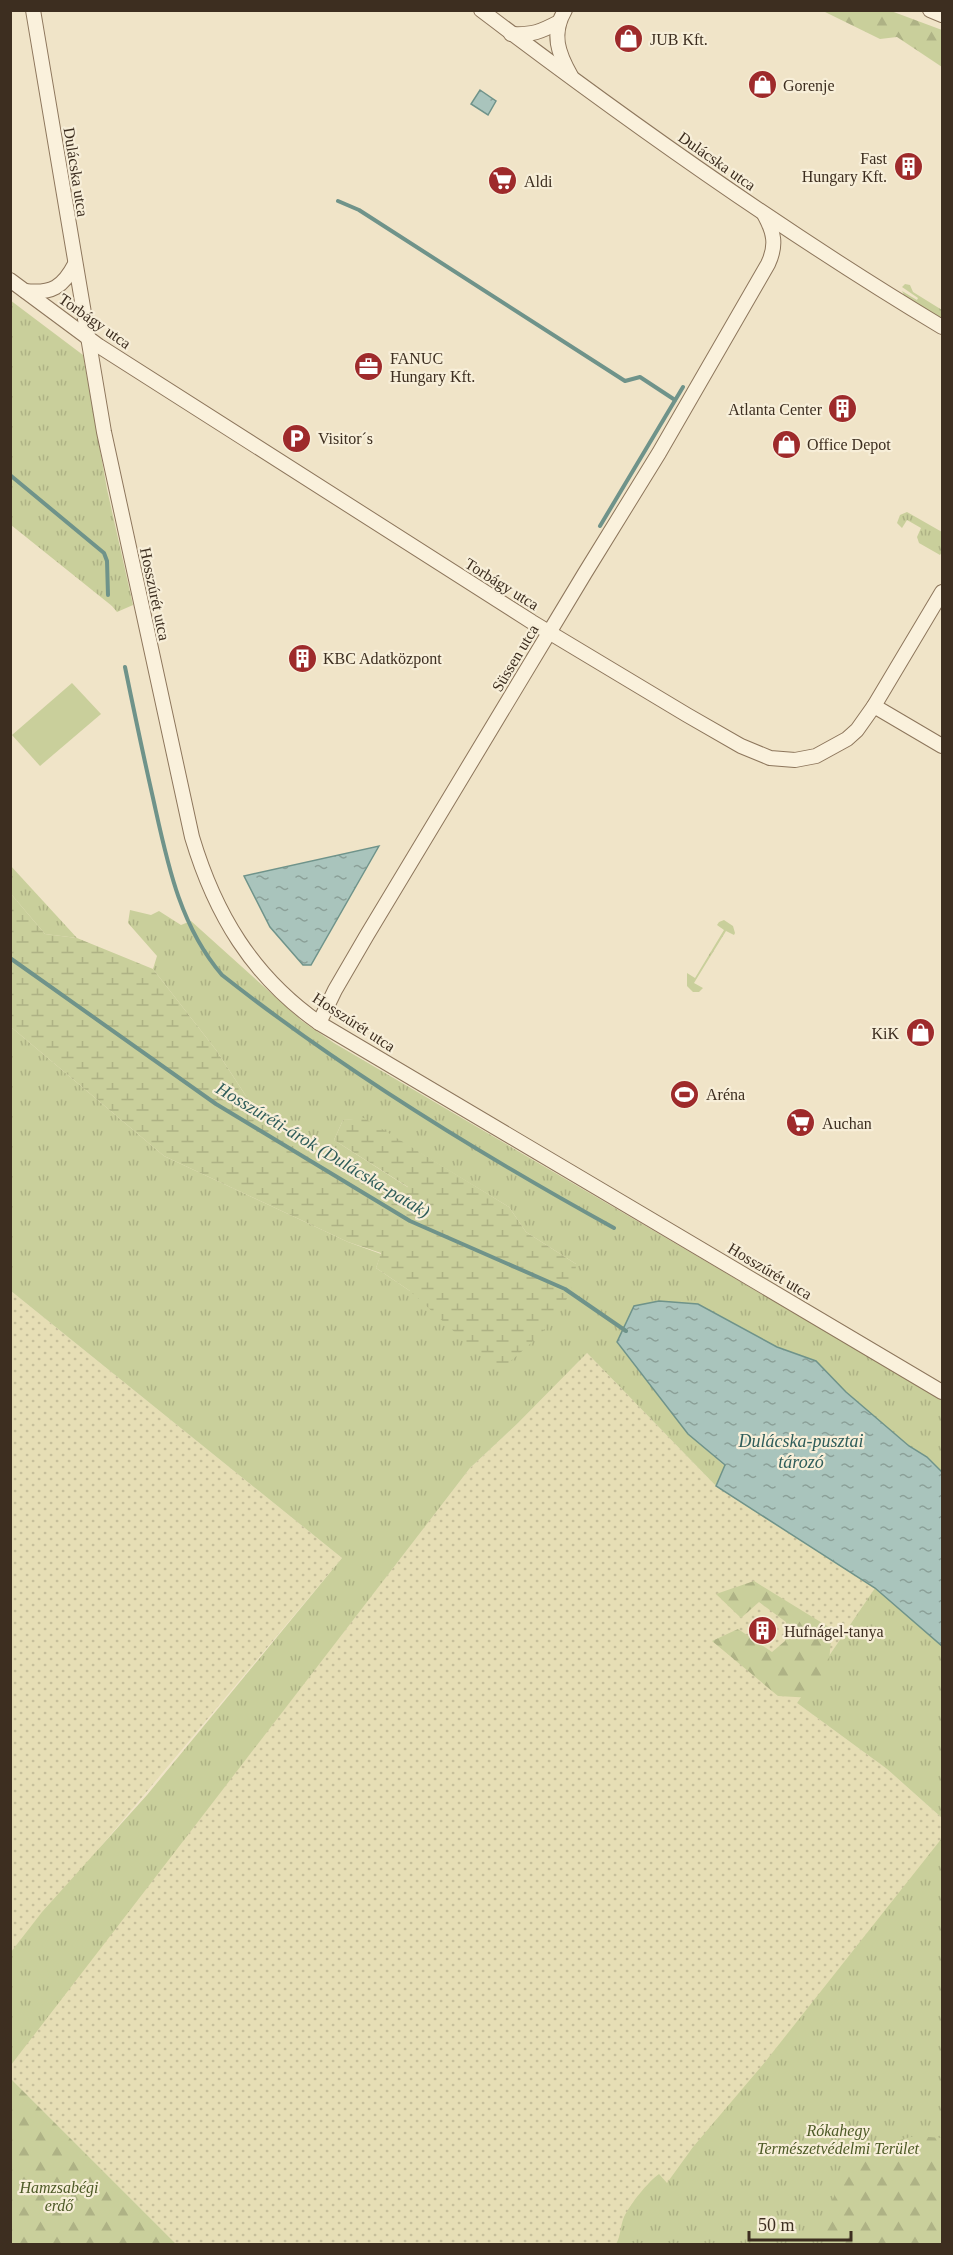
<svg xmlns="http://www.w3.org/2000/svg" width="953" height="2255" font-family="'Times New Roman',serif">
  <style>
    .farmland { fill: url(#farmland-dots) }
    .grass { fill: url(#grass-tufts) }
    .forest { fill: url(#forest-firs) }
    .wetland { fill: url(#wetland-marsh) }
    .pitch { fill: #c9cf9b }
    .water { fill: url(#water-ripples); stroke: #6f938a; stroke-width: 1.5 }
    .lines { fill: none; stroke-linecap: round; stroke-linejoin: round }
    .stream { stroke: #6f938a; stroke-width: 4 }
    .minor-casing { stroke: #8d765c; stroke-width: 16 }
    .minor { stroke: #faf1dc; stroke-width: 14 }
    .labels { text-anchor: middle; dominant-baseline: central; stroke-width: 4.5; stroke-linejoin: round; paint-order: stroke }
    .poi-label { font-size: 16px; fill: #3d2e20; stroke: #f7eed8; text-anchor: start }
    .street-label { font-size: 16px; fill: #3d2e20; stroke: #f7eed8 }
    .park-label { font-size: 16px; font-style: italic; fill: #4d5a26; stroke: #f7eed8 }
    .water-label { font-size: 18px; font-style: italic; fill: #2f5d5a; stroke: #f7eed8 }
  </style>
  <defs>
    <pattern id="farmland-dots" width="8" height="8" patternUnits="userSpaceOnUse" patternTransform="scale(1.5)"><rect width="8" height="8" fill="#e6deb5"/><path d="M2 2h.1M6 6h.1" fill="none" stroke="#c6bf9b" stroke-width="1.8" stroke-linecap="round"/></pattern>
    <pattern id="grass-tufts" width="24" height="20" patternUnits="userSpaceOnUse" patternTransform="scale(1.5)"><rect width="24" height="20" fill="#c9cf9b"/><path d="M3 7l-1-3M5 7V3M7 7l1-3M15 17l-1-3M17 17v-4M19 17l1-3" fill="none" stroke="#aeb285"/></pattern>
    <pattern id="forest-firs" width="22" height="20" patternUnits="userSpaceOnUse" patternTransform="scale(1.5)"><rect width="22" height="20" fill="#c9cf9b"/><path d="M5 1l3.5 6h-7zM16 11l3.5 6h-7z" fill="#aeb285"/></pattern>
    <pattern id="wetland-marsh" width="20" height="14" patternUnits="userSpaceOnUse" patternTransform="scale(1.5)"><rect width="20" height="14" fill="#c9cf9b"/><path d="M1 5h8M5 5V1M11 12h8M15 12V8" fill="none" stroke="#aeb285"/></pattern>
    <pattern id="water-ripples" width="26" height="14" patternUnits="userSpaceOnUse" patternTransform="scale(1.5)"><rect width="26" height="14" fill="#a9c4bc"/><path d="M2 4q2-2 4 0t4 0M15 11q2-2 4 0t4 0" fill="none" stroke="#8ba098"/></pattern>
  </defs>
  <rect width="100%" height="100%" fill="#f0e4c8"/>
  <g class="farmland">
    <path d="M11,1291L342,1558L11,1954Z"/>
    <path d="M587,1353L716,1486L875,1588L797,1703L887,1769L942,1818V2138L825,2244H176L11,2079L10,2065L470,1468L518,1423Z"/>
  </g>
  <g class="grass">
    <path d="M905,284L910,285L913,292L942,310V319L904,295L902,291L917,300L918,298L902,287Z"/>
    <path d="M10,300L83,355L107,489L133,605L117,612L112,606L11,525Z"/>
    <path d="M907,512L942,532V552L940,555L919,543L917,537L921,528L907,520L902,528L897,523L900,515Z"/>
    <path d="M10,865L77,938L45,934L11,894Z"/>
    <path d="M130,910L151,915L159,911L181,925L191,921L302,1021L334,1043L942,1400V1472L927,1457L909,1446L846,1392L816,1361L777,1347L698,1304L617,1342L688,1434L725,1466L716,1486L587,1353L518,1423L470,1468L11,2065V1952L42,1912L147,1795L342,1558L11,1291V1027L164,1156L348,1242L381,1254L376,1268L410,1291L576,1264L526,1232L509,1207L364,1119L343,1120L334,1140L409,1188L402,1205L257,1113L216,1050L153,969L157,956L128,923Z"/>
    <path d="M724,920L733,926L735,933L734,935L726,931L694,983L703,988L699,992H693L687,986V973L695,978L724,930L717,925L719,922Z"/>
    <path d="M875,1588L942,1646V1818L887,1769L797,1703Z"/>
    <path d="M942,1838V2244H616C621,2236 620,2226 624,2217C631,2203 647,2183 659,2174L667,2183L693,2147L765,2062Z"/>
  </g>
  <g class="forest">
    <path d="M823,11H891L942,30V67L897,37L880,39Z"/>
    <path d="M754,1581L832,1629L827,1684L813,1698L778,1696L712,1641L738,1629L772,1652L785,1641L786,1622L759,1602L741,1618L716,1594Z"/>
    <path d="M10,2079H11L176,2244H11Z"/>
    <path d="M915,2136L942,2138V2244H825C824,2187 859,2148 915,2136Z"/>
  </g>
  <path class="wetland" d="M11,894L45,934L77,938L153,969L216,1050L257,1113L401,1205L408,1187L334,1140L343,1120L364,1118L509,1207L526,1232L576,1264C574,1312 531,1343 498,1372L410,1291L376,1268L381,1253L348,1242L164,1156L11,1027Z"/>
  <path class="pitch" d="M72,683L101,714L40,766L12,735Z"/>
  <g class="water">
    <path d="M480,90L496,101L488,115L471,104Z"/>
    <path d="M379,846L311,965H303L270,927L244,876Z"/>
    <path d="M659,1301L698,1304L777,1347L816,1361L846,1392L909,1446L927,1457L942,1472V1646L875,1588L716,1486L725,1465L688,1434L617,1342L634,1306Z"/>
  </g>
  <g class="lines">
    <g class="stream">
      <path d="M338,201L359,210L625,381L640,377L675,400"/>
      <path d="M10,475L104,553L107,561L108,595"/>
      <path d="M600,526L683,387"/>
      <path d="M125,667C134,711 143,754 153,798C167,861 179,925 222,975C344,1071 478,1153 614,1228"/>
      <path d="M10,958L216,1104L410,1221L565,1289L626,1331"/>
    </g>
    <defs>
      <g id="minor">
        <path d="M33,10L104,432L192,837C215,914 252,976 319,1023L942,1392"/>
        <path d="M481,10C630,123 782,231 942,327"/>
        <path d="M565,10C551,34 558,53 571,76"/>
        <path d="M930,10L942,15"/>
        <path d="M511,34C533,35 540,32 559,22"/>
        <path d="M10,280L99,346L532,622L687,715L741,746L770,758L795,760L816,756L847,739L857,730L874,706L942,592"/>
        <path d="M25,291C52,294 63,287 75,264"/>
        <path d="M874,706L942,746"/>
        <path d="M319,1023L335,990L367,935L585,573L659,453L768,264C777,245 774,232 764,214"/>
      </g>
    </defs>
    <use href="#minor" class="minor-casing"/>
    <use href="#minor" class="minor"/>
  </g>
  <defs>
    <symbol id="shop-disc" viewBox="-11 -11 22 22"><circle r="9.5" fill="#9e2a2b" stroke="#f7eed8"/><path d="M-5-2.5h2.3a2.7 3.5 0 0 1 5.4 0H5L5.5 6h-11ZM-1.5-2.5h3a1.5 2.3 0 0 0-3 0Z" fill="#fff"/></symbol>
    <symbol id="building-disc" viewBox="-11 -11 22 22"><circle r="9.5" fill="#9e2a2b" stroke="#f7eed8"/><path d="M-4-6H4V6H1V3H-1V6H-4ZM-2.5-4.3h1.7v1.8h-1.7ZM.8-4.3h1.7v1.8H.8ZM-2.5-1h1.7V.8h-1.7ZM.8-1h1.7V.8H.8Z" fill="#fff"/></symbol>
    <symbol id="supermarket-disc" viewBox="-11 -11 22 22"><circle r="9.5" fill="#9e2a2b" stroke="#f7eed8"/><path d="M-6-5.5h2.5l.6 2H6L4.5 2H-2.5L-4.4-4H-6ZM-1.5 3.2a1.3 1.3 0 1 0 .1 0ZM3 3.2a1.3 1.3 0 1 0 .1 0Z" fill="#fff"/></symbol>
    <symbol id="office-disc" viewBox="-11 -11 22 22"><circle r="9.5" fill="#9e2a2b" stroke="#f7eed8"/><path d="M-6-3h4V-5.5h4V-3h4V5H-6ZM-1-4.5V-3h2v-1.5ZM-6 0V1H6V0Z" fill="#fff"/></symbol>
    <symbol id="parking-disc" viewBox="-11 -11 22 22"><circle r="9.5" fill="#9e2a2b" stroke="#f7eed8"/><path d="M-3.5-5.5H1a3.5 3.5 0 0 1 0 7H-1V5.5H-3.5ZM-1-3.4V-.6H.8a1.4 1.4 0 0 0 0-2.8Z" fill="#fff"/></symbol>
    <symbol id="stadium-disc" viewBox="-11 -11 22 22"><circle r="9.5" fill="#9e2a2b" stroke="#f7eed8"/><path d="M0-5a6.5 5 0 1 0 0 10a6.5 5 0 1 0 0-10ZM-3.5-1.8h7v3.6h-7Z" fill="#fff"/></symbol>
  </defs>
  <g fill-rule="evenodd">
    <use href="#shop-disc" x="612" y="22" width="33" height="33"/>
    <use href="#shop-disc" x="746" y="68" width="33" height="33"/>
    <use href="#building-disc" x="892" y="150" width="33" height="33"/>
    <use href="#supermarket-disc" x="486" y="164" width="33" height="33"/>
    <use href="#office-disc" x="352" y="350" width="33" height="33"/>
    <use href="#building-disc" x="826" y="392" width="33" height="33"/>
    <use href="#parking-disc" x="280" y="422" width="33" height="33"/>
    <use href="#shop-disc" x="770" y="428" width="33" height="33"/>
    <use href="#building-disc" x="286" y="642" width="33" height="33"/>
    <use href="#shop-disc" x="904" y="1016" width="33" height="33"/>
    <use href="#stadium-disc" x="668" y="1078" width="33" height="33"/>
    <use href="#supermarket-disc" x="784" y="1106" width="33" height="33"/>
    <use href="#building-disc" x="746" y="1614" width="33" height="33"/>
  </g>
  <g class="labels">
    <g class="poi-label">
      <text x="650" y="39">JUB Kft.</text>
      <text x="783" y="85">Gorenje</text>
      <text x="887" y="158" text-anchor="end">Fast<tspan x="887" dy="18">Hungary Kft.</tspan></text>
      <text x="524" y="181">Aldi</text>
      <text x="390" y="358">FANUC<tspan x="390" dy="18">Hungary Kft.</tspan></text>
      <text x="822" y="409" text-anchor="end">Atlanta Center</text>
      <text x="318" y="438">Visitor´s</text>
      <text x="807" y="444">Office Depot</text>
      <text x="323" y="658">KBC Adatközpont</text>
      <text x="899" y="1033" text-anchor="end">KiK</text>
      <text x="706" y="1094">Aréna</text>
      <text x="822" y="1123">Auchan</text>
      <text x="784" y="1631">Hufnágel-tanya</text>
    </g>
    <g class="street-label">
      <text transform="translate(717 161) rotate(35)">Dulácska utca</text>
      <text transform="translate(76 172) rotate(81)">Dulácska utca</text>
      <text transform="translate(95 321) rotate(35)">Torbágy utca</text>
      <text transform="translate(502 584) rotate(32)">Torbágy utca</text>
      <text transform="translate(155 594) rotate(78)">Hosszúrét utca</text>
      <text transform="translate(515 658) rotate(-59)">Süssen utca</text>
      <text transform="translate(354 1022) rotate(33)">Hosszúrét utca</text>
      <text transform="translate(770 1271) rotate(31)">Hosszúrét utca</text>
    </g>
    <g class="park-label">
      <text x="838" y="2130">Rókahegy<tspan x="838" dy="18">Természetvédelmi Terület</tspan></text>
      <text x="59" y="2187">Hamzsabégi<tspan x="59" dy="18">erdő</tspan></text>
    </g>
    <g class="water-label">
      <text transform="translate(323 1150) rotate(31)">Hosszúréti-árok (Dulácska-patak)</text>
      <text x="801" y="1441">Dulácska-pusztai<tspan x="801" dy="21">tározó</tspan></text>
    </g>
  </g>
  <rect width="953" height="2255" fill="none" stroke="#3d2e20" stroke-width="24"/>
  <path d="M749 2231v9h102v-9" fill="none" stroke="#3d2e20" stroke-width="3"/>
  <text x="758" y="2231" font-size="18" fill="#3d2e20" stroke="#f7eed8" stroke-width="4.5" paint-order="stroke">50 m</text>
</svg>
